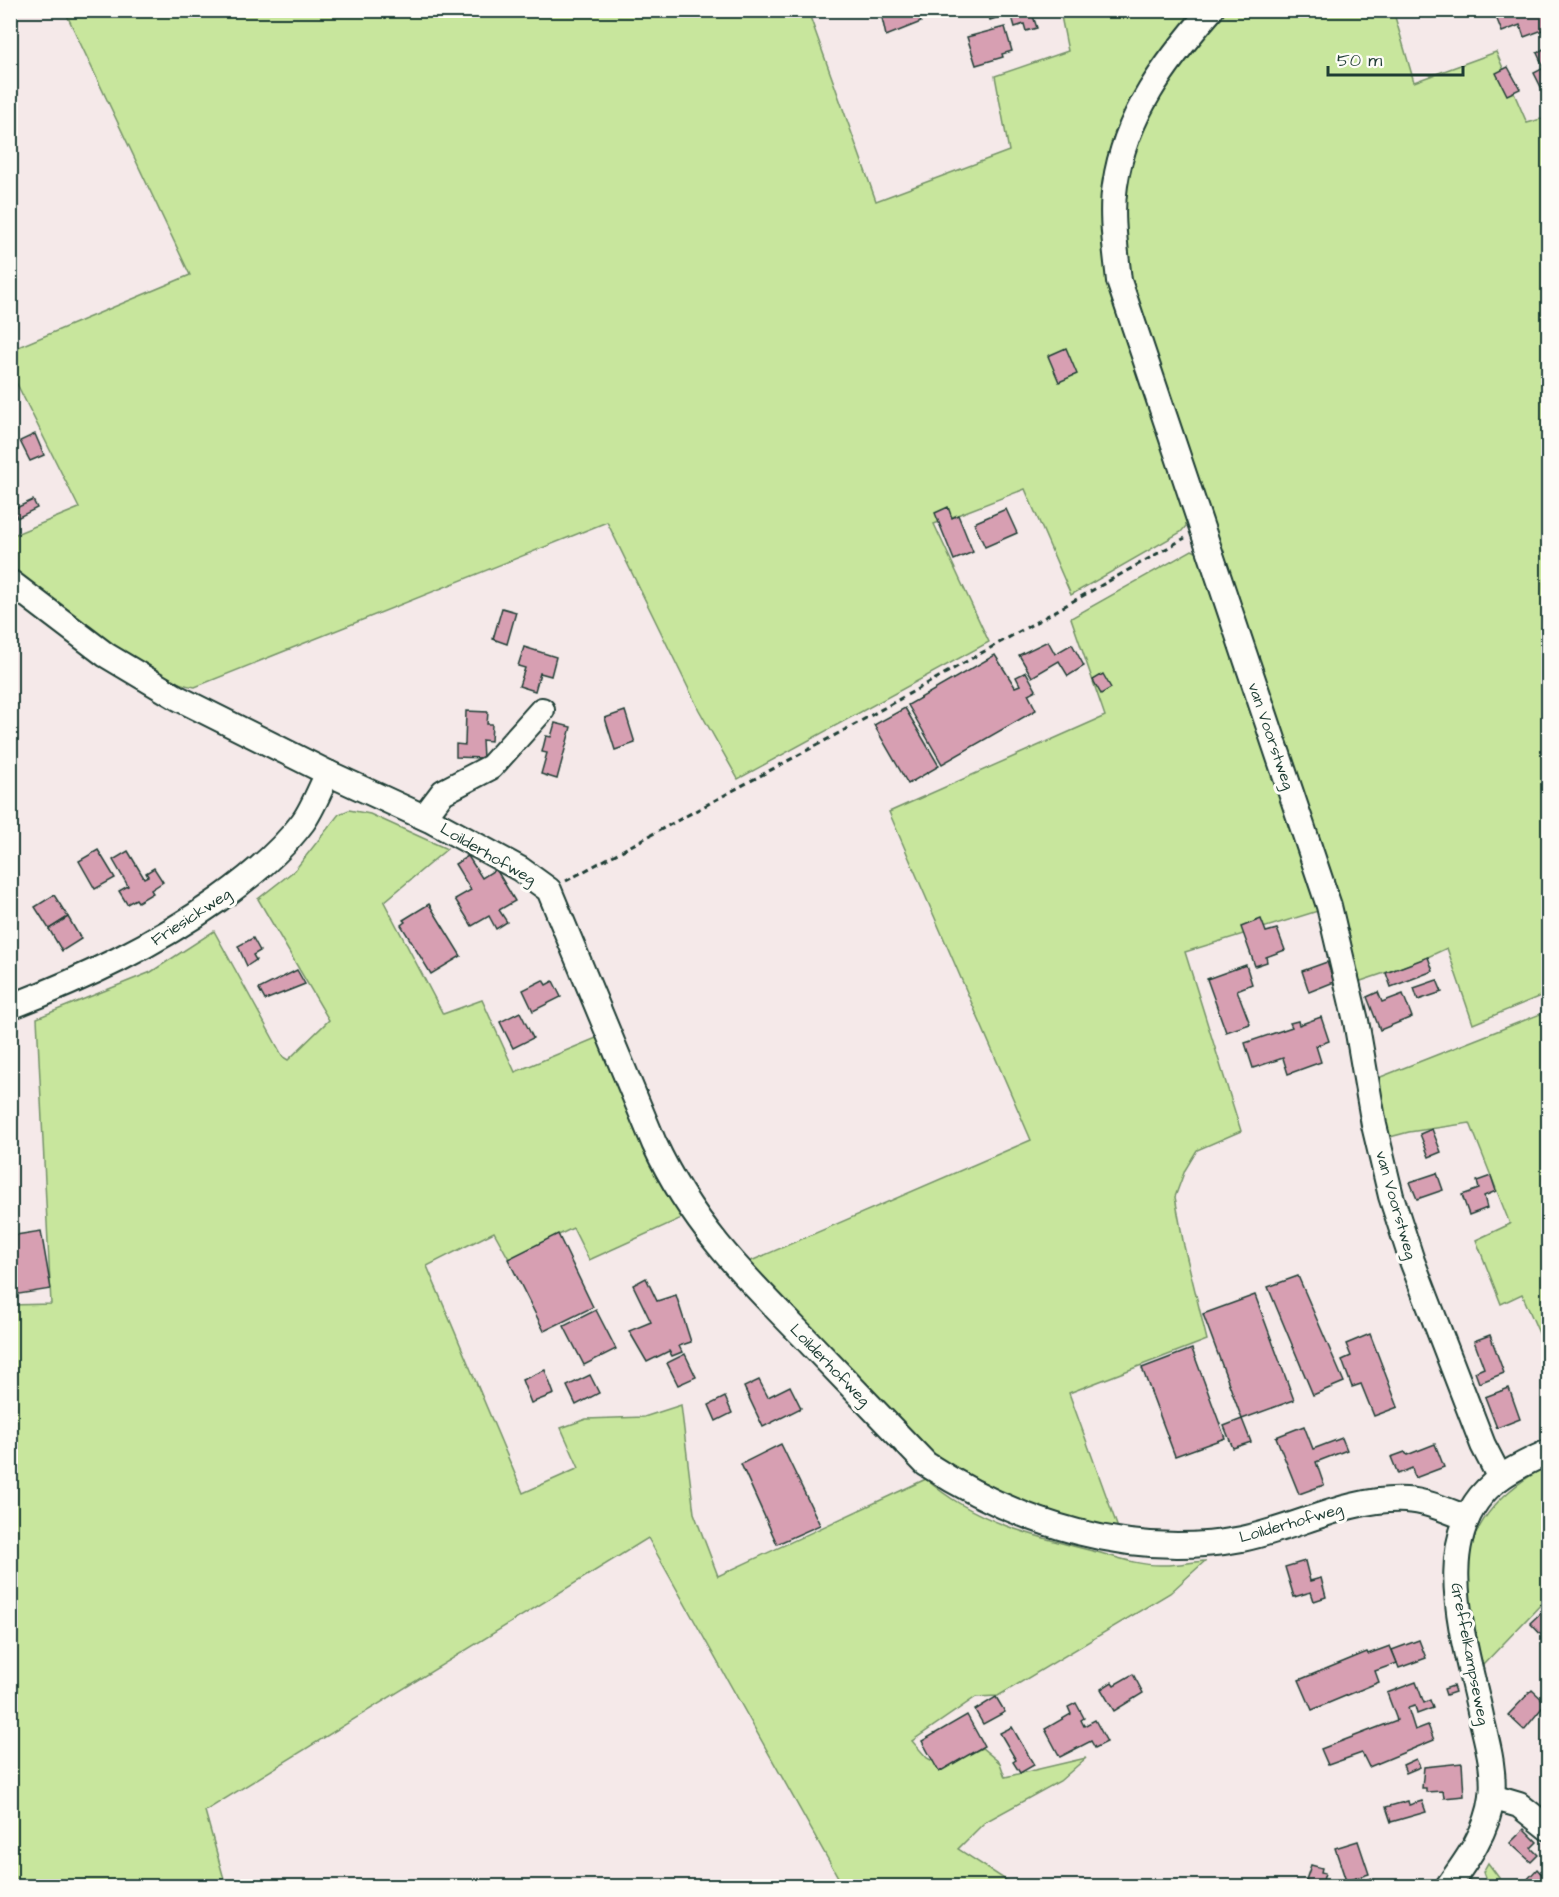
<svg xmlns="http://www.w3.org/2000/svg" width="1559" height="1897" font-family="'Architects Daughter',sans-serif">
  <style>
    .green { fill: #c8e69d; stroke: #749268; stroke-width: 1.5 }
    .building { fill: #d79fb2; stroke: #1f3d34; stroke-width: 1.5 }
    .lines { fill: none; stroke-linecap: round; stroke-linejoin: round }
    .minor-casing { stroke: #1f3d34; stroke-width: 28 }
    .path { stroke: #1f3d34; stroke-width: 3; stroke-dasharray: 6 4.5; stroke-linecap: butt }
    .minor { stroke: #fdfcf7; stroke-width: 24 }
    .labels { text-anchor: middle; dominant-baseline: central; stroke-width: 6; stroke-linejoin: round; paint-order: stroke }
    .street-label { font-size: 16px; fill: #1f3d34; stroke: #fdfcf7 }
  </style>
  <rect width="100%" height="100%" fill="#f5e9e9"/>
  <filter id="ink" filterUnits="userSpaceOnUse"><feTurbulence type="fractalNoise" baseFrequency=".0167" numOctaves="2"/><feDisplacementMap in="SourceGraphic" scale="12" xChannelSelector="R" yChannelSelector="G"/><feConvolveMatrix kernelMatrix="1 2 1 2 8 2 1 2 1" color-interpolation-filters="sRGB"/></filter>
  <g filter="url(#ink)">
    <g class="green">
      <path d="M1393,10L1414,82L1496,52L1527,123L1548,117V993L1473,1024L1447,948L1417,962L1355,983L1124,263C1124,239 1121,213 1125,189C1134,116 1180,65 1226,11Z"/>
      <path d="M65,11H808L876,201L1009,151L995,76L1068,51L1060,11H1200L1133,98L1110,274L1118,315L1137,375L1186,514V526L1181,532L1071,595L1025,489L934,524L989,642L738,779L699,710L607,522L195,687C147,681 50,600 11,567V536L79,508L11,372V350L190,275Z"/>
      <path d="M1192,550L1198,553L1321,910L1185,952L1241,1131L1197,1150L1185,1170L1175,1197L1184,1246L1207,1340L1069,1393L1119,1531L1096,1528L954,1477L744,1264L1031,1140L889,812L1105,716L1071,618Z"/>
      <path d="M349,810L370,814L447,849L384,902L443,1014L482,1000L515,1072L601,1036L684,1217L589,1260L573,1228L509,1259L494,1232L427,1266L523,1493L579,1468L561,1428L586,1419L644,1417L681,1405L694,1513L718,1576L926,1479C974,1522 1036,1537 1097,1552C1118,1558 1141,1566 1164,1565C1177,1565 1191,1562 1205,1561L1170,1593L998,1696L976,1697L912,1741L927,1758L938,1764L960,1759L982,1748L1000,1763L1005,1777L1086,1758L1060,1781L985,1822L958,1849L1015,1886H843L648,1538L205,1811L226,1886H11L10,1305L51,1304L37,1018L151,972L214,931L283,1057L288,1060L329,1020L258,899L295,870L339,814Z"/>
      <path d="M1548,1011V1354L1522,1294L1501,1304L1476,1240L1510,1224L1470,1123L1409,1132L1386,1138L1373,1080Z"/>
      <path d="M1541,1469L1548,1481V1597L1482,1666C1477,1642 1467,1616 1466,1593C1463,1533 1492,1498 1541,1469Z"/>
      <path d="M1488,1863L1505,1886H1488L1483,1872Z"/>
    </g>
    <g class="building">
      <path d="M886,10H917L921,22L886,36L881,13Z"/>
      <path d="M987,10H1031L1037,28L1026,31L1024,24L1015,27L1011,13L990,20Z"/>
      <path d="M1512,10L1517,15L1528,10H1548V28L1524,37L1520,25L1502,32L1496,17Z"/>
      <path d="M1005,27L1012,51L1002,54L1003,57L976,65L967,37Z"/>
      <path d="M1548,46V96L1546,97L1534,73L1544,68L1537,53Z"/>
      <path d="M1508,67L1520,89L1507,95L1496,73Z"/>
      <path d="M1066,348L1077,374L1059,382L1048,356Z"/>
      <path d="M35,434L44,455L30,461L20,441Z"/>
      <path d="M33,500L37,508L17,518L14,509Z"/>
      <path d="M948,507L952,518L958,515L973,552L954,560L935,513Z"/>
      <path d="M1006,509L1017,533L985,547L974,523Z"/>
      <path d="M502,608L516,612L507,644L493,639Z"/>
      <path d="M1048,641L1055,654L1072,644L1084,666L1068,676L1059,661L1032,677L1019,655Z"/>
      <path d="M524,647L556,657L551,676L540,673L535,691L519,686L525,668L518,666Z"/>
      <path d="M995,655L1015,687L1020,685L1016,677L1026,672L1036,690L1028,694L1036,710L942,764L908,705Z"/>
      <path d="M1103,674L1111,688L1101,694L1093,680Z"/>
      <path d="M905,708L939,766L908,784L874,725Z"/>
      <path d="M466,711L488,712L487,724H492L491,741L482,740L483,758L456,757V744L465,745Z"/>
      <path d="M625,711L635,743L615,750L605,718Z"/>
      <path d="M555,723L571,727L557,779L541,774L547,753L542,752L546,736L551,737Z"/>
      <path d="M98,850L115,878L95,889L79,861Z"/>
      <path d="M128,851L144,878L148,876L146,873L154,868L163,882L151,890L153,893L138,902L136,899L127,904L119,891L128,886L113,860Z"/>
      <path d="M468,856L482,878L496,869L515,901L499,910L507,922L496,929L489,916L472,926L455,899L471,890L455,864Z"/>
      <path d="M54,895L68,917L49,929L35,907Z"/>
      <path d="M429,904L461,956L431,974L401,925L405,922L403,920Z"/>
      <path d="M68,917L81,939L62,951L49,929Z"/>
      <path d="M1261,919L1266,932L1277,929L1285,950L1266,957L1267,962L1255,966L1241,927Z"/>
      <path d="M253,938L260,951L253,955L256,960L247,966L238,946Z"/>
      <path d="M1428,957L1433,971L1391,987L1386,973Z"/>
      <path d="M1327,962L1334,982L1309,992L1302,971Z"/>
      <path d="M1246,965L1252,984L1237,990L1250,1024L1226,1032L1207,979Z"/>
      <path d="M297,970L305,984L265,1000L259,989Z"/>
      <path d="M543,980L546,985L553,981L561,997L533,1011L523,990Z"/>
      <path d="M1437,980L1442,992L1418,1000L1414,988Z"/>
      <path d="M1378,992L1382,1002L1403,994L1412,1017L1380,1030L1367,997Z"/>
      <path d="M520,1012L533,1038L513,1048L500,1022Z"/>
      <path d="M1321,1017L1329,1041L1316,1046L1321,1062L1288,1074L1283,1058L1253,1068L1245,1043L1292,1027L1290,1023L1298,1021L1299,1025Z"/>
      <path d="M1432,1129L1441,1152L1429,1157L1420,1134Z"/>
      <path d="M1437,1173L1443,1190L1417,1199L1410,1182Z"/>
      <path d="M1491,1176L1496,1191L1484,1196L1487,1208L1469,1215L1462,1195L1479,1189L1477,1181Z"/>
      <path d="M41,1231L51,1289L13,1295L10,1236Z"/>
      <path d="M558,1234L593,1307L544,1331L508,1259Z"/>
      <path d="M1298,1276L1344,1382L1313,1395L1268,1287Z"/>
      <path d="M646,1278L657,1301L676,1295L691,1342L679,1346L682,1352L672,1356L669,1351L647,1362L629,1331L651,1322L633,1285Z"/>
      <path d="M1255,1295L1294,1400L1242,1419L1203,1314Z"/>
      <path d="M596,1310L616,1349L584,1365L564,1326Z"/>
      <path d="M1370,1334L1398,1407L1374,1416L1361,1384L1352,1387L1342,1360L1351,1356L1346,1344Z"/>
      <path d="M1490,1335L1504,1373L1479,1383L1475,1372L1484,1368L1474,1341Z"/>
      <path d="M1192,1349L1225,1438L1175,1456L1142,1368Z"/>
      <path d="M685,1354L696,1377L678,1385L667,1363Z"/>
      <path d="M545,1370L554,1394L531,1403L522,1380Z"/>
      <path d="M590,1375L599,1393L576,1405L567,1386Z"/>
      <path d="M759,1380L768,1397L790,1386L801,1408L763,1427L744,1387Z"/>
      <path d="M1509,1388L1520,1419L1497,1428L1485,1397Z"/>
      <path d="M725,1397L732,1413L716,1421L709,1405Z"/>
      <path d="M1242,1419L1251,1442L1233,1448L1224,1426Z"/>
      <path d="M1304,1426L1313,1449L1342,1438L1347,1450L1316,1462L1324,1485L1299,1494L1276,1437Z"/>
      <path d="M781,1444L820,1525L777,1544L741,1464Z"/>
      <path d="M1435,1444L1444,1467L1415,1478L1412,1468L1398,1474L1391,1457L1405,1452L1407,1455Z"/>
      <path d="M1305,1561L1310,1581L1321,1578L1326,1597L1314,1601L1311,1592L1294,1597L1285,1567Z"/>
      <path d="M1548,1606V1642L1530,1623Z"/>
      <path d="M1419,1640L1426,1658L1399,1668L1392,1650Z"/>
      <path d="M1390,1646L1397,1663L1375,1671L1379,1682L1312,1710L1299,1680L1367,1652L1368,1654Z"/>
      <path d="M1133,1674L1143,1693L1114,1711L1101,1689L1112,1682L1114,1685Z"/>
      <path d="M1416,1682L1424,1703L1430,1700L1433,1708L1417,1714L1415,1706L1408,1708L1415,1730L1428,1725L1434,1740L1369,1767L1362,1753L1328,1765L1321,1749L1397,1720L1387,1693Z"/>
      <path d="M1453,1686L1455,1692L1446,1695L1444,1689Z"/>
      <path d="M1532,1690L1546,1703L1524,1730L1508,1715Z"/>
      <path d="M996,1697L1005,1712L983,1724L975,1710Z"/>
      <path d="M1076,1703L1084,1718L1081,1720L1084,1726L1095,1720L1107,1742L1095,1748L1091,1741L1060,1757L1045,1729L1071,1714L1068,1707Z"/>
      <path d="M967,1715L984,1746L939,1772L922,1741Z"/>
      <path d="M1012,1727L1034,1765L1020,1773L1013,1762L1016,1760L1000,1733Z"/>
      <path d="M1416,1759L1420,1767L1406,1773L1403,1765Z"/>
      <path d="M1462,1763L1464,1796L1444,1798L1443,1791L1426,1792V1788H1422L1424,1767Z"/>
      <path d="M1408,1801L1409,1805L1422,1801L1426,1812L1391,1822L1386,1807Z"/>
      <path d="M1524,1829L1537,1842L1531,1848L1538,1855L1531,1862L1510,1843Z"/>
      <path d="M1358,1841L1369,1874L1346,1881L1335,1848Z"/>
      <path d="M1311,1865L1322,1868L1321,1872L1325,1873L1322,1884L1331,1886H1304Z"/>
      <path d="M1537,1869L1544,1877L1548,1875V1886H1526L1523,1884Z"/>
      <path d="M1371,1878L1374,1886H1362L1361,1882Z"/>
    </g>
    <g class="lines">
      <defs>
        <g id="minor">
          <path d="M1211,10C1166,62 1125,115 1115,185C1110,216 1116,250 1119,281L1329,906L1356,1021L1374,1125L1391,1196L1412,1261L1483,1445L1500,1478"/>
          <path d="M10,582L106,655L178,698L328,773L430,820L520,869L549,890L654,1143C691,1223 742,1274 803,1336C844,1379 885,1421 926,1464C1018,1524 1132,1560 1242,1539C1297,1528 1349,1497 1406,1500C1427,1501 1448,1511 1467,1518"/>
          <path d="M424,817L443,792L491,767L542,710"/>
          <path d="M10,1007C85,978 153,946 218,900C249,878 280,853 303,822C313,808 320,789 328,773"/>
          <path d="M1492,1797L1519,1805L1548,1828"/>
          <path d="M1448,1886C1467,1860 1488,1831 1492,1797C1495,1772 1488,1746 1482,1721C1467,1646 1424,1533 1500,1478C1515,1467 1532,1460 1548,1452"/>
        </g>
      </defs>
      <use href="#minor" class="minor-casing"/>
      <path class="path" d="M566,881L852,726L1185,538"/>
      <use href="#minor" class="minor"/>
    </g>
  </g>
  <g class="labels">
    <g class="street-label">
      <text transform="translate(1271 736) rotate(71)">van Voorstweg</text>
      <text transform="translate(488 854) rotate(30)">Loilderhofweg</text>
      <text transform="translate(191 917) rotate(-33)">Friesickweg</text>
      <text transform="translate(1396 1205) rotate(74)">van Voorstweg</text>
      <text transform="translate(830 1365) rotate(46)">Loilderhofweg</text>
      <text transform="translate(1291 1523) rotate(-16)">Loilderhofweg</text>
      <text transform="translate(1470 1654) rotate(79)">Greffelkampseweg</text>
    </g>
  </g>
  <rect width="1559" height="1897" fill="none" stroke="#fdfcf7" stroke-width="36"/>
  <rect x="18" y="18" width="1523" height="1861" fill="none" stroke="#1f3d34" stroke-width="2" filter="url(#ink)"/>
  <path d="M1328 66v9h135v-9" fill="none" stroke="#1f3d34" stroke-width="3"/>
  <text x="1337" y="66" font-size="18" fill="#1f3d34" stroke="#fdfcf7" stroke-width="4.5" paint-order="stroke">50 m</text>
</svg>
